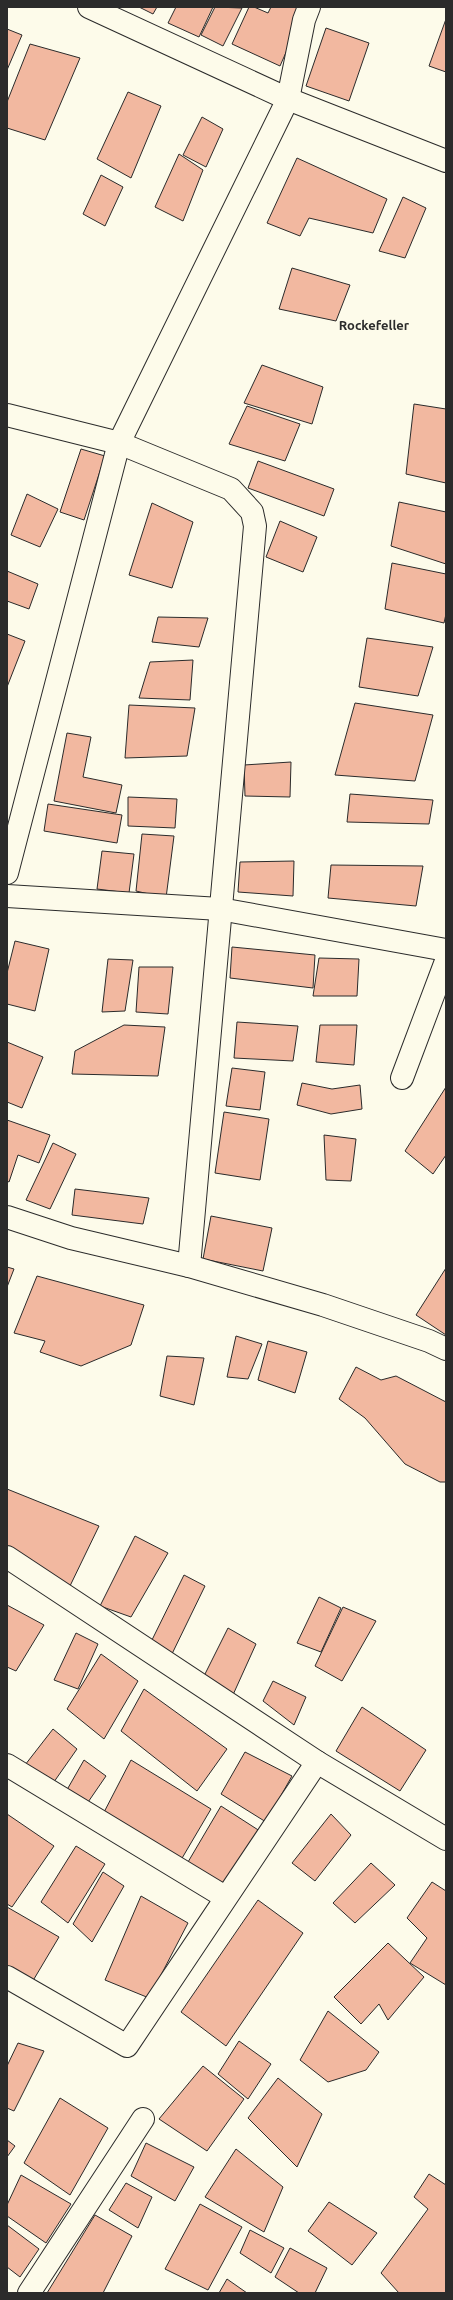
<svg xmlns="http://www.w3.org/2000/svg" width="453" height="2300" font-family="Ubuntu,sans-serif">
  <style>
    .building { fill: #f2b8a0; stroke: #2b2b2b }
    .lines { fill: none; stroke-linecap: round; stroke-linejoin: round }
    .minor-casing { stroke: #2b2b2b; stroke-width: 24 }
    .major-casing { stroke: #2b2b2b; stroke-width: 24 }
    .minor { stroke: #fdfbea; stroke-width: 22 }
    .major { stroke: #fdfbea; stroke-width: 22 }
    .labels { text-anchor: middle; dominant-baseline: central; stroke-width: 3; stroke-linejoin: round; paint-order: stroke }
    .neighbourhood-label { font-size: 13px; font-weight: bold; fill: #2b2b2b; stroke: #fdfbea }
  </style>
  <rect width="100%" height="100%" fill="#fdfbea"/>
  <g class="building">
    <path d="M139,7H157L153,14Z"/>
    <path d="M176,7H213L199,37L168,23Z"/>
    <path d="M215,7L242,8L223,46L201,35Z"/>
    <path d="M249,7H254L268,13L271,7H306L280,66L232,44Z"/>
    <path d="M446,19V72L429,66Z"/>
    <path d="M326,28L369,43L349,101L306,86Z"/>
    <path d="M7,29L22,35L7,70Z"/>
    <path d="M30,44L80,58L45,140L7,128V102Z"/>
    <path d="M128,92L161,106L131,178L97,159Z"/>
    <path d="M202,117L223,129L206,167L183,155Z"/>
    <path d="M179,154L203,170L183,221L155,207Z"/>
    <path d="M297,158L387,199L373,233L309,218L300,236L267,223Z"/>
    <path d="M101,175L123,187L105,226L83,214Z"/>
    <path d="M403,197L426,208L405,258L379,251Z"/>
    <path d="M292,268L350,285L336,321L279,309Z"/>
    <path d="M262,365L323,387L312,424L244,403Z"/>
    <path d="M414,404L446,409V483L406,474Z"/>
    <path d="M247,406L300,424L285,461L229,444Z"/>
    <path d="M81,449L105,456L84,520L60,512Z"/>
    <path d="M258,461L334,489L324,516L248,488Z"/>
    <path d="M27,494L58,509L40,547L11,535Z"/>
    <path d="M399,502L446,512V564L391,546Z"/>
    <path d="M152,503L193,522L172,588L129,575Z"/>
    <path d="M280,521L317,537L303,572L266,557Z"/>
    <path d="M392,563L446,574V614L444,623L385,609Z"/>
    <path d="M7,571L38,584L29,609L7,601Z"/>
    <path d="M158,617L208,618L199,647L152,642Z"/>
    <path d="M7,634L25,641L7,687Z"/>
    <path d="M367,638L433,647L418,696L359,687Z"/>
    <path d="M193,660L190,700L139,698L150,662Z"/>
    <path d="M355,703L433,715L415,781L335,775Z"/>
    <path d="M129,705L195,708L187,756L125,758Z"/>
    <path d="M67,733L91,737L83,777L122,785L116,813L54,801Z"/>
    <path d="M291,762L290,797L245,796L244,765Z"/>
    <path d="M350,794L433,800L429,824L347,822Z"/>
    <path d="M128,797L177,799L175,828L128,826Z"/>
    <path d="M48,804L122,815L117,843L44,831Z"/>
    <path d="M142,834L174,836L166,898L136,891Z"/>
    <path d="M102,851L134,854L129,893L97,889Z"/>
    <path d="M294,861L293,896L238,892L240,862Z"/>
    <path d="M331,865L423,866L416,906L328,898Z"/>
    <path d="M15,941L49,949L35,1011L7,1004V973Z"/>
    <path d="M232,947L315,955L313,988L230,978Z"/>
    <path d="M319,958L359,959L357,996H313Z"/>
    <path d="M108,959L133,960L125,1011L102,1012Z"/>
    <path d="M139,967H173L168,1014L136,1012Z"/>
    <path d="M237,1022L298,1026L293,1061L234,1058Z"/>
    <path d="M124,1025L165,1027L158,1076L72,1074L75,1051Z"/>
    <path d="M320,1025H357L354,1065L316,1062Z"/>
    <path d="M7,1042L43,1057L22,1108L7,1102Z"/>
    <path d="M232,1068L265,1072L260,1110L226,1106Z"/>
    <path d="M302,1083L332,1089L360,1085L362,1109L331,1114L297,1105Z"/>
    <path d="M446,1087V1155L433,1174L405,1151Z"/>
    <path d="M224,1112L269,1119L260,1180L215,1173Z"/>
    <path d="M7,1120L50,1135L39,1163L18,1155L9,1182L7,1181Z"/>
    <path d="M324,1135L356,1139L351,1181L326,1180Z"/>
    <path d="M53,1143L76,1154L50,1209L26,1200Z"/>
    <path d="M75,1189L149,1198L143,1224L72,1215Z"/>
    <path d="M211,1216L272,1228L263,1271L203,1259Z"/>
    <path d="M7,1267L14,1269L7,1287Z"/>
    <path d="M446,1268V1335L416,1315Z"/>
    <path d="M37,1276L144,1305L131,1345L81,1366L40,1352L45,1341L14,1333Z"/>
    <path d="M236,1336L262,1344L248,1379L227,1377Z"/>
    <path d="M268,1341L307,1352L295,1393L258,1380Z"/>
    <path d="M167,1356L204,1358L194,1405L160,1396Z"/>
    <path d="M356,1367L381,1380L396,1376L446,1402V1482H440L405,1464L365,1418L339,1399Z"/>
    <path d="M7,1489L99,1526L69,1588L7,1551Z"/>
    <path d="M135,1536L168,1553L131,1617L100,1606Z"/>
    <path d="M184,1575L205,1586L170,1658L149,1646Z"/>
    <path d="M319,1597L341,1608L321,1652L297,1643Z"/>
    <path d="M7,1605L44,1625L16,1671L7,1667Z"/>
    <path d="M343,1607L376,1621L342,1681L315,1666Z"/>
    <path d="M228,1628L256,1644L232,1697L201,1682Z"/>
    <path d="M76,1633L98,1644L78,1689L54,1680Z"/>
    <path d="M101,1654L138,1681L104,1739L67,1709Z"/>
    <path d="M273,1681L306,1697L294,1725L263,1701Z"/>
    <path d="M144,1689L227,1749L197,1791L121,1731Z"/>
    <path d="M362,1707L426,1750L400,1791L336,1751Z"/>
    <path d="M53,1729L77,1749L49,1789L25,1765Z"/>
    <path d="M245,1752L292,1776L266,1822L221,1794Z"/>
    <path d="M84,1760L106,1776L84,1808L64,1795Z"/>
    <path d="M131,1760L211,1809L178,1865L101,1818Z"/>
    <path d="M221,1806L266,1835L229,1887L188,1862Z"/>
    <path d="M7,1814L54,1846L12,1907L7,1904Z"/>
    <path d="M331,1814L351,1835L315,1881L292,1863Z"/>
    <path d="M76,1846L105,1864L68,1923L41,1902Z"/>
    <path d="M371,1863L395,1885L355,1923L333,1903Z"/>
    <path d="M103,1872L124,1886L92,1942L73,1924Z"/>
    <path d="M432,1882L446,1891V1985L410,1963L427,1938L407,1918Z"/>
    <path d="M141,1896L188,1923L149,1998L105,1980Z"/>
    <path d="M258,1900L303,1933L226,2046L181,2012Z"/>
    <path d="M7,1907L59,1937L31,1984L7,1970Z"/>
    <path d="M388,1943L424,1977L388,2020L379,2004L361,2024L334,1997Z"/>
    <path d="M328,2011L379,2052L366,2070L328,2082L300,2060Z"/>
    <path d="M239,2041L271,2064L248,2099L218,2074Z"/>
    <path d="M18,2043L44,2051L14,2111L7,2108V2066Z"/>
    <path d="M203,2066L244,2099L207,2151L159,2119Z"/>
    <path d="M278,2078L322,2114L297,2167L248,2118Z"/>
    <path d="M60,2098L108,2128L70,2195L24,2163Z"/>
    <path d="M7,2140L15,2146L7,2157Z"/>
    <path d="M146,2143L194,2167L175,2201L131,2176Z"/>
    <path d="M236,2149L283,2187L264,2232L205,2197Z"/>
    <path d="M429,2174L446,2185V2293H399L381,2273L428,2209L414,2197Z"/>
    <path d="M21,2175L71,2204L46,2243L7,2216V2205Z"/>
    <path d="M126,2183L152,2197L138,2228L109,2210Z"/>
    <path d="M329,2202L377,2233L352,2265L308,2231Z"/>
    <path d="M200,2204L242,2227L208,2290L165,2269Z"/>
    <path d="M95,2215L132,2236L103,2293H47Z"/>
    <path d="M7,2225L39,2249L20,2277L7,2267Z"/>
    <path d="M250,2230L284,2248L271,2273L240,2253Z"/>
    <path d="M290,2248L327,2268L315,2293H299L275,2277Z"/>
    <path d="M227,2279L247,2293H219Z"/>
  </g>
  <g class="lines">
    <defs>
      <g id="minor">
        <path d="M89,7L288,99L446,161"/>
        <path d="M7,415L119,443L231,489L252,512L255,526L189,1266"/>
        <path d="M7,873L119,443L288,99L304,20L309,7"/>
        <path d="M402,1078L446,961"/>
        <path d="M7,1217L71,1238L189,1266L323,1305L429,1341L446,1349"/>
        <path d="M7,1557L317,1762L446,1839"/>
        <path d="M7,1765L225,1897"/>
        <path d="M7,1977L127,2046L317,1762"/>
        <path d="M29,2293L143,2119"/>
      </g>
      <path id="major" d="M7,896L220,909L446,950"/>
    </defs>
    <use href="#minor" class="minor-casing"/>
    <use href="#major" class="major-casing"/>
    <use href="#minor" class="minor"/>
    <use href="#major" class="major"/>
  </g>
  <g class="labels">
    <g class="neighbourhood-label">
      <text x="374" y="325">Rockefeller</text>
    </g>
  </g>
  <rect width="453" height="2300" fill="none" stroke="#2b2b2b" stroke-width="16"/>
</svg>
